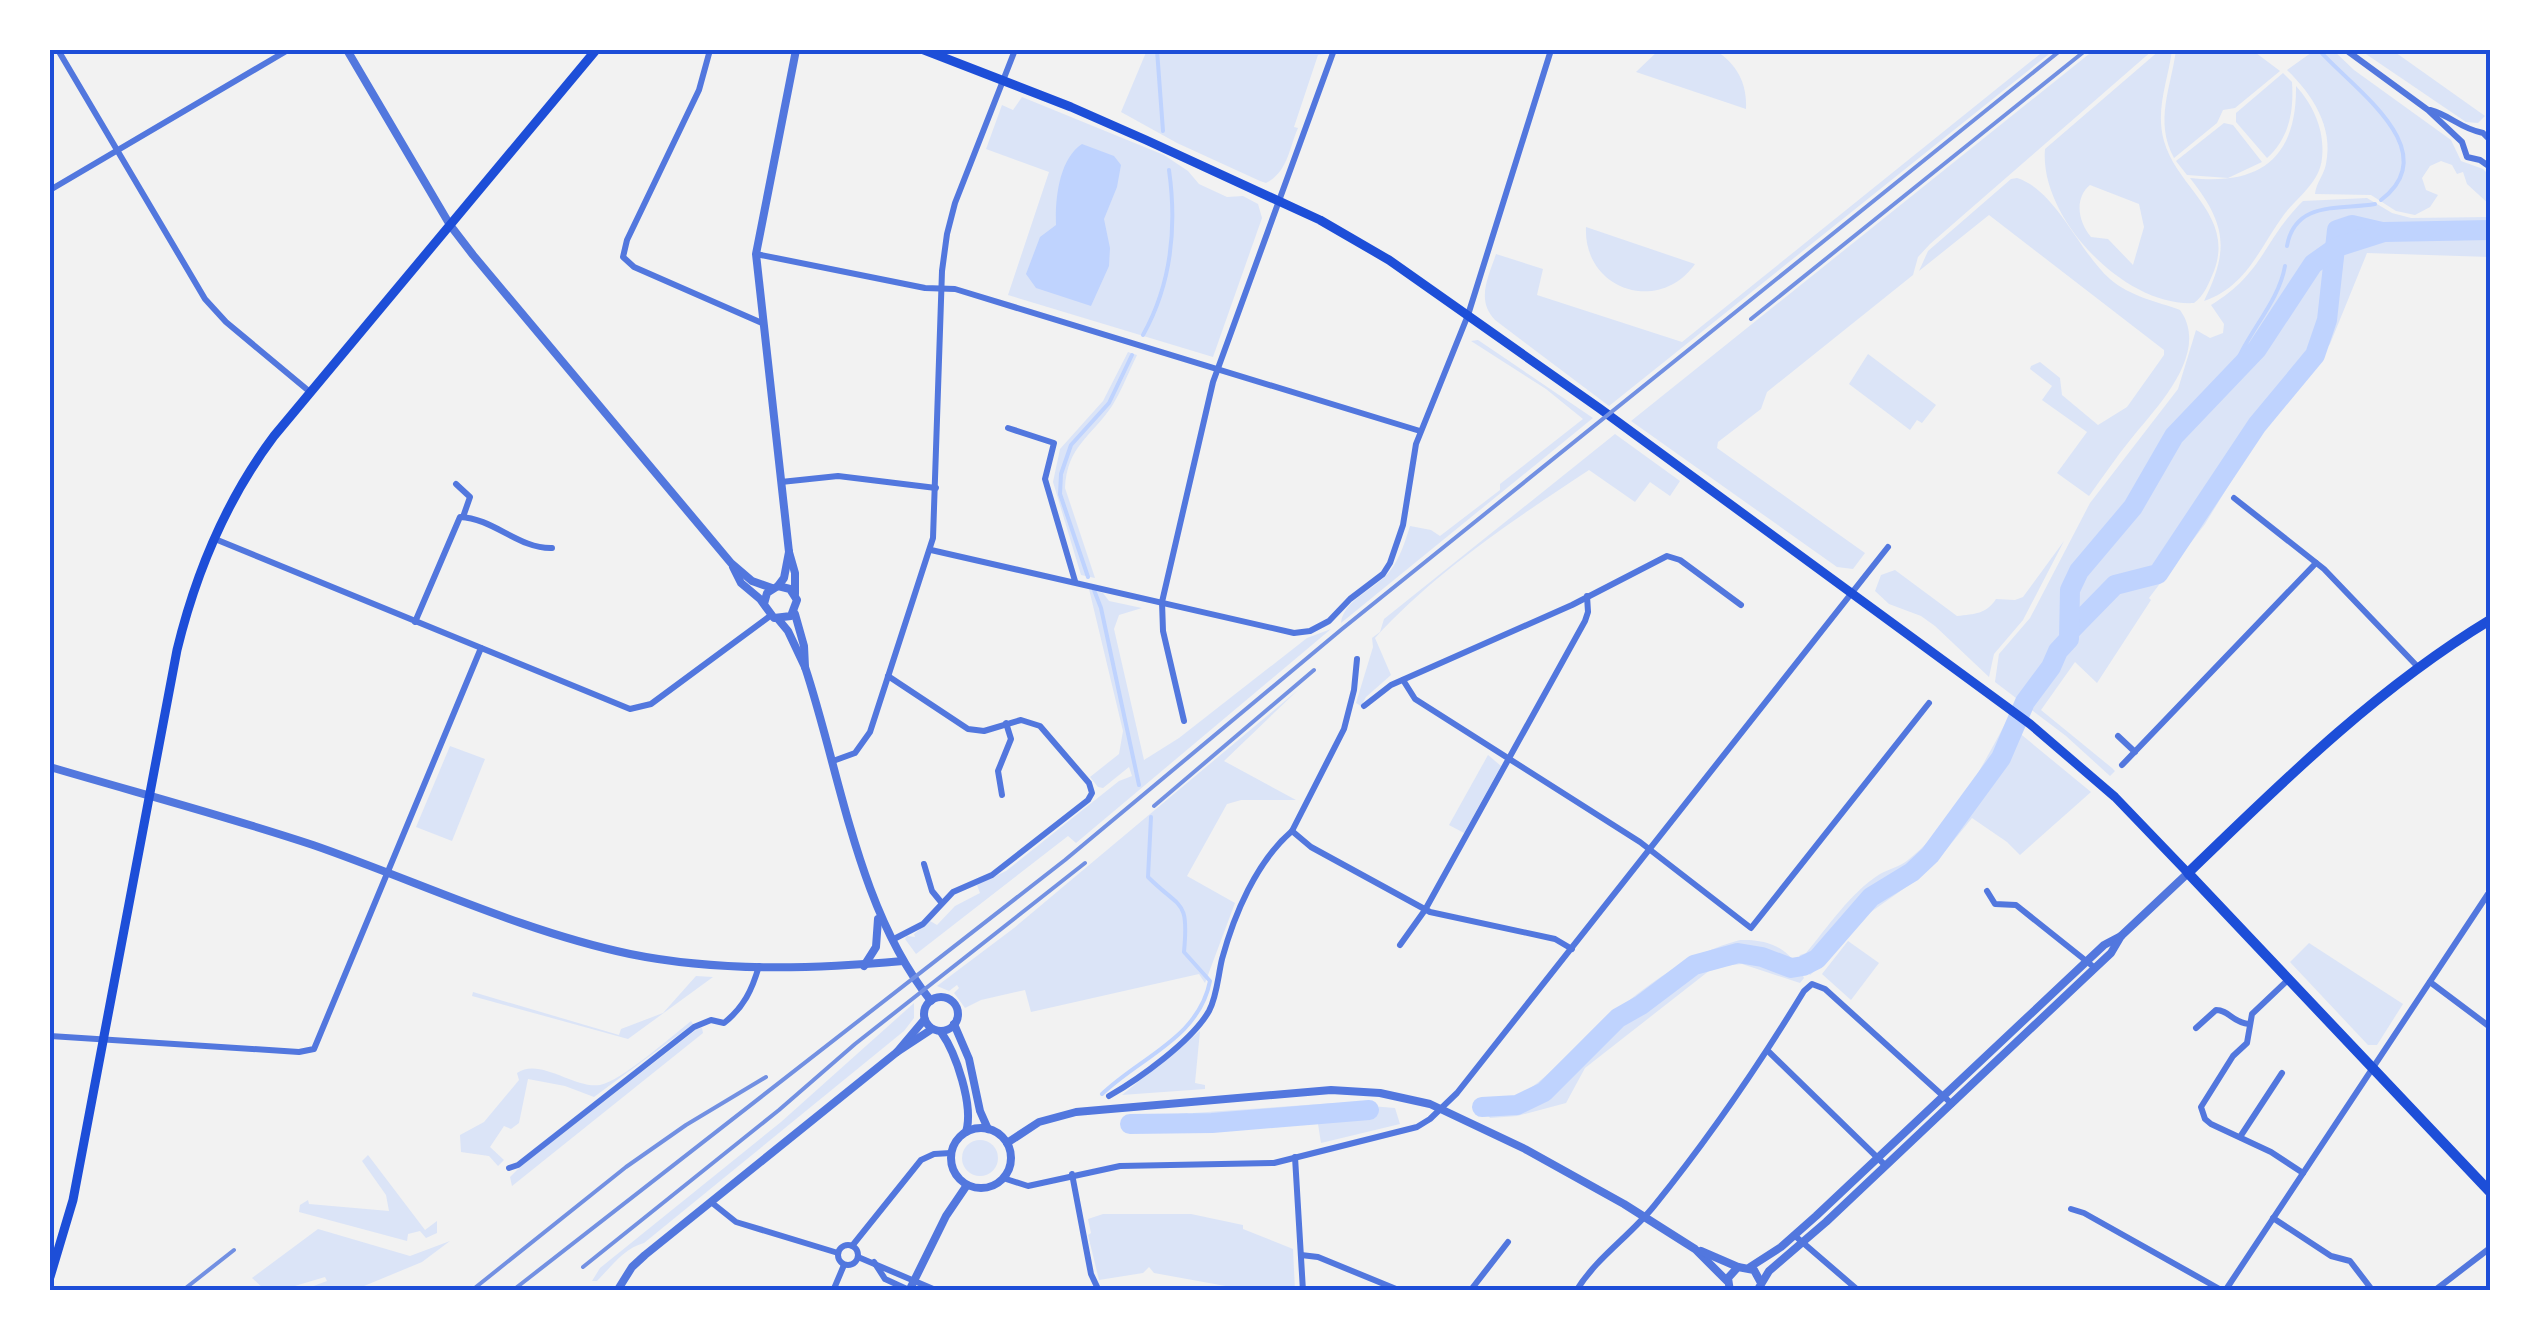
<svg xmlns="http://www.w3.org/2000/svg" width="2540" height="1341" font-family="Helvetica,sans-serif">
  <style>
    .green { fill: #dbe4f7; fill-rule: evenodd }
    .water { fill: #bfd3fe }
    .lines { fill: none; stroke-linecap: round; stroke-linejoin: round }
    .stream { stroke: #bfd3fe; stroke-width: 4 }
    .river { stroke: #bfd3fe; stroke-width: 20 }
    .minor { stroke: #5277de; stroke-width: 6 }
    .tertiary { stroke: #5277de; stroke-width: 8 }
    .secondary { stroke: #1d4ed8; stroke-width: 9 }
    .primary { stroke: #1d4ed8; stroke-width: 10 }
    .rail { stroke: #7290e2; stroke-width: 4 }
    .neatline { fill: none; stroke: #1d4ed8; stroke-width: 4 }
  </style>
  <rect width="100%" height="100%" fill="#f2f2f2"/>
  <g class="green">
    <path d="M1147,50H1326L1325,54L1318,55L1294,127L1298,128C1289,148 1288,172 1266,183L1260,181L1177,143L1121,112Z"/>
    <path d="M1659,50H1715C1737,64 1747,83 1746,109L1636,72Z"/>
    <path d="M2045,50H2054L1609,406L1495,320C1476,300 1488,278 1496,254L1543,269L1537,295L1682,342Z"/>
    <path d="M2094,50H2153L1930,244L1918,257L1913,275L1767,392L1761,409L1718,442L1717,448L1865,553L1853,569L1837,567L1631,421Z"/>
    <path d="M2160,50H2172C2168,81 2155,110 2164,141C2177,188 2235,215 2214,271C2209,283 2204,296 2194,303C2124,307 2039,217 2045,149ZM2090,185L2139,204L2144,227L2133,265L2108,239L2091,237C2078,222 2074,198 2090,185Z"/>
    <path d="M2176,50H2252L2280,71L2235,108L2223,110L2217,123L2174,158C2154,121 2171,88 2176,50Z"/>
    <path d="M2315,50H2333L2354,70L2451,140L2461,161L2483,169L2490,176V205L2467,184L2463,172L2457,174L2452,165L2441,161L2430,166L2422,178L2426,190L2438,195L2430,207L2415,215L2396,211L2371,195L2315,194C2316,183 2324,175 2326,164C2334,127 2312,94 2287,70Z"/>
    <path d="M2360,50H2392L2485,116L2478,123L2466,122Z"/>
    <path d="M2283,73L2292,82C2294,112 2289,138 2267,158L2236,122V113Z"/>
    <path d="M2296,86C2314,106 2325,131 2322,158C2320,183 2296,198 2283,216C2259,249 2246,287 2204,301C2229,250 2227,225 2190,178C2260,186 2297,158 2296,86Z"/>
    <path d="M1022,97L1164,155L1188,171L1199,184L1227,197L1243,196L1258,204L1262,218L1213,357L1008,295L1049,172L986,149L1002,105L1013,110Z"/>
    <path d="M2224,123L2233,125L2262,162L2228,178L2187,175L2176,161Z"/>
    <path d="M2017,178C2056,190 2079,252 2110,279C2131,297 2156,301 2180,310C2211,353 2156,408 2131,439C2116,457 2103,477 2089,496L2057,473L2087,432L2042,400L2052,386L2030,369L2031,366L2040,362L2060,378L2062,395L2098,425L2127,407L2164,355V350L1989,215L1919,271L1928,251L2011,179Z"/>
    <path d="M2367,198L2392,213L2411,218L2490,217V257L2367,253L2330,344L2265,426L2205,524L2149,598L2151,600L2097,683L2075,662L2041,710L2112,768L2115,771L2110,776L2066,736L1995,682L1999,654L2030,618L2090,503L2178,389L2196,330L2210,338L2223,333L2224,324L2211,305C2264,273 2264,239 2303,201Z"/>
    <path d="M1586,227L1695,264C1659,315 1583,290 1586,227Z"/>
    <path d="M1478,340L1593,418L1341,623C1343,600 1376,589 1390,571C1400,558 1405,542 1410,526L1431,530L1440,536L1500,490V484L1583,419L1546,389L1471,341Z"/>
    <path d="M1128,352L1137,355C1129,371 1122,390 1112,406C1091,437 1067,446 1065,488L1095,578L1081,575L1053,482L1060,449L1103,401Z"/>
    <path d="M1868,354L1936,405L1922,423L1917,420L1910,430L1849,384Z"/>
    <path d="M1615,434L1680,481L1670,496L1650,482L1635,502L1589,470C1515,519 1436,571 1375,638L1391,675L1366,697L1361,706L1356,703L1373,647L1372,638L1380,632L1384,619Z"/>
    <path d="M2064,541L2023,620L1994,654L1989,677L1935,626L1921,616L1889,604L1875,591L1881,575L1895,570L1957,616C1975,614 1986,614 1996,599L2015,600L2023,597Z"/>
    <path d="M1089,589L1103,593L1109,601L1142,608L1119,615L1114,629L1144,760L1179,738L1307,638L1331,629L1076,843L1068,836L916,954L905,939L907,936L915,937L914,934L930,921L937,925L955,906L980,893L977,885L1006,871L1119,781L1132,776L1129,767L1103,788L1098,787L1090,777L1119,754L1123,731Z"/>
    <path d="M1298,690L1224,761L1296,800H1241L1227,804L1187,876L1235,903L1205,983L1199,974L1031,1012L1025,990L981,1000L965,1008L954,993L959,988L957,985L949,991L937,986L1014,928Z"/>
    <path d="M2006,722L2091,792L2020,855L2007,842L1972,818L1937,861L1919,878L1858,921L1830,958L1810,975L1798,959L1800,955L1806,953C1828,927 1850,893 1880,874C1889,869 1899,867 1908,860C1951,826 1981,769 2006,722Z"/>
    <path d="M450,746L485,759L452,841L416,827Z"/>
    <path d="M1488,755L1501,766L1464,833L1449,825Z"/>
    <path d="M1740,940C1771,939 1791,949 1804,978L1800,983L1742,964L1714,967L1585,1068L1566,1103L1517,1116L1490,1118L1479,1103C1490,1100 1504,1103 1516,1097C1538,1086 1557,1065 1575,1048C1624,1003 1675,957 1740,940Z"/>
    <path d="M1848,941L1879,963L1851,1000L1822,974Z"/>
    <path d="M2309,943L2403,1004L2377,1045H2368L2290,962Z"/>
    <path d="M696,976L713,977L628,1039L472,996L473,992L619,1035L621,1029L663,1013Z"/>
    <path d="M914,1003V1018L904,1031L644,1243C624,1248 611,1267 597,1281H592L600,1268L781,1122Z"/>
    <path d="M691,1021L693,1024L594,1097L565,1086L528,1079L519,1123L511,1129L504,1126L490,1147L504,1160L498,1166L489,1156L461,1152L460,1135L484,1122L519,1080L517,1073C540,1057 574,1089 600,1085C621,1081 672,1036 691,1021Z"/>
    <path d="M702,1028L703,1033L512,1186L510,1177L520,1167L697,1029Z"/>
    <path d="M1200,1031L1195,1083L1205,1085V1089L1122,1095Z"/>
    <path d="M1334,1103L1395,1108L1400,1124L1321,1143L1318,1124L1130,1131L1129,1119L1187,1113L1193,1116V1113Z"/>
    <circle cx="980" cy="1158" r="18"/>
    <path d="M368,1155L425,1230L437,1221V1233L426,1238L420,1231L408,1234L407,1241L299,1212L300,1205L308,1200L309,1204L389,1211L386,1195L362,1161Z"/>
    <path d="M1103,1214H1191L1243,1225V1229L1293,1249L1295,1291H1253L1154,1273L1149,1267L1143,1273L1099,1280L1088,1235L1091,1233L1088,1219Z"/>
    <path d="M318,1229L410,1256L450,1241L422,1262L352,1291H300L327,1281L325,1277L278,1291H266L252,1278Z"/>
  </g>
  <path class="water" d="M1082,144L1114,156L1121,165L1117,187L1104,219L1110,248L1109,266L1091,306L1036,288L1026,274L1040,237L1056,225C1055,199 1059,159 1082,144Z"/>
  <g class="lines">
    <g class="stream">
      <path d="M1157,50L1163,131"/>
      <path d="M2319,50C2352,88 2447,150 2381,200"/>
      <path d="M2287,246C2295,200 2341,210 2375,204"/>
      <path d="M1143,335C1172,283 1177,227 1169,170"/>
      <path d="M2232,376C2242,337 2278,306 2285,266"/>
      <path d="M1088,577L1060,494L1061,474L1071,445L1109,403L1132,355"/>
      <path d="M1094,590L1101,608L1139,785"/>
      <path d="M1102,1094C1140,1057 1199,1038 1210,981L1184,952C1189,898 1181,910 1148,877L1151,817"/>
    </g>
    <g class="river">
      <path d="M2071,630L2115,585L2158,574L2257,425L2315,355L2327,320L2337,230L2352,225L2382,232"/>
      <path d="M1482,1107L1517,1105L1544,1092L1618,1018L1641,1005L1694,965L1738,953L1762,957L1791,968L1803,966L1817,959L1871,897L1912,872L1930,855L2001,758L2025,702L2051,667L2058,651L2069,639L2070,590L2079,571L2133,507L2174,436L2257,349L2313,264L2337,247L2384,232L2490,230"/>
      <path d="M1130,1124L1212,1123L1369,1110"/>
    </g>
    <g class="minor">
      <path d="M58,50L205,299L226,322L310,392"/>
      <path d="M710,50L699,90L627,240L623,257L634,267L762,323"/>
      <path d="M2346,50L2428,110L2462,142L2467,157L2480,160L2490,167"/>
      <path d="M2430,110C2452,116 2459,128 2483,133L2490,140"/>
      <path d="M50,190L288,50"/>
      <path d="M756,254L925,288L955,289L1420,431"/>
      <path d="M1008,428L1054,443L1045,479L1075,581"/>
      <path d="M781,482L838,476L936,488"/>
      <path d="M456,484L470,497L463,517"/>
      <path d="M2234,498L2324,569L2417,666"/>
      <path d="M215,539L630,709L651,704L770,616"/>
      <path d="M931,550L1294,633L1310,631L1329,621L1350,599L1383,574L1390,563L1403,525L1416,444L1468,315L1551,50"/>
      <path d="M415,622L460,517C493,518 519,549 552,548"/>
      <path d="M888,676L968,729L984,731L1021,720L1040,726L1089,783L1092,793L1088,800L992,875L953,892L923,924L892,940"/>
      <path d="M1403,680L1415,699L1640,842L1751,928L1929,703"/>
      <path d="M1364,706L1391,685L1572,605L1667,556L1680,560L1741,605"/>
      <path d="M1184,721L1163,631L1162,602L1213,382L1334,50"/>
      <path d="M2118,736L2135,752"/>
      <path d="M833,761L855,753L870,732L933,538L942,271L947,234L955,203L1015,50"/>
      <path d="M2122,765L2316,563"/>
      <path d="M1002,795L998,771L1011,739L1006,723"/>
      <path d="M1292,831L1311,847L1430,912L1555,939L1572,949"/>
      <path d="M924,864L932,891L941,902"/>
      <path d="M1987,891L1995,904L2016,905L2095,968"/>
      <path d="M1400,945L1425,910L1585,621L1588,612L1587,596"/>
      <path d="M2289,979L2252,1014L2247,1043L2233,1056L2201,1107L2205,1119L2211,1124L2271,1152L2303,1173"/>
      <path d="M2430,982L2490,1027"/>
      <path d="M2196,1028L2216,1010C2229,1010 2233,1023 2249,1024"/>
      <path d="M50,1036L299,1052L314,1049L481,648"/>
      <path d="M1768,1051L1886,1166"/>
      <path d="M1109,1096C1139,1079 1192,1041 1209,1011C1217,996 1218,976 1222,959C1234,915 1256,862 1292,831L1344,729L1354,690L1357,659"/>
      <path d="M2240,1137L2282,1073"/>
      <path d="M1295,1157L1303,1291"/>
      <path d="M509,1168L518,1165L694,1027L711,1020L724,1023C744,1007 752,990 759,966"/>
      <path d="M1072,1174L1091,1274L1099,1291"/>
      <path d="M1003,1178L1028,1186L1120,1166L1274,1163L1417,1127L1430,1119L1457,1093L1888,547"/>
      <path d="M711,1202L736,1222L838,1253"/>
      <path d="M2071,1209L2084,1213L2223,1291"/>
      <path d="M2273,1218L2331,1256L2350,1261L2373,1291"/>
      <path d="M1794,1235L1859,1291"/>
      <circle cx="848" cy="1255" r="10"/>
      <path d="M852,1246L921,1160L934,1154L951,1153"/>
      <path d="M1301,1255L1318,1257L1401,1291"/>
      <path d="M858,1257L938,1291"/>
      <path d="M874,1262L885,1279L909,1290"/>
      <path d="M833,1291L844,1265"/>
      <path d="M1127,1291H1176"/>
      <path d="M1470,1291L1508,1242"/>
      <path d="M1576,1291C1597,1257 1629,1237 1654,1206C1709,1138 1759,1065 1804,991L1812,984L1825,989L1952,1104"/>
      <path d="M2225,1291L2488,894"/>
      <path d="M2434,1291L2490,1248"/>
    </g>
    <g class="tertiary">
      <path d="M347,50L450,225L473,255L731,563L752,581L772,588"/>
      <path d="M733,567L741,583L760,599L774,618L791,616L797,600L790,589L778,586L767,593L764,604"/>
      <path d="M778,586L784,578L789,552"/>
      <path d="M795,594V573L789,552L756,254L796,50"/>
      <path d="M795,614L804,646L805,667"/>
      <path d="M778,619L788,631L805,667C841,776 858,910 931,1001"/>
      <path d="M50,767C138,793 226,816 313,845C417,881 521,931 630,954C718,972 814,969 903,961"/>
      <path d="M864,966L876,947L878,919"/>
      <circle cx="941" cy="1014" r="17"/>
      <path d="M954,1024L969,1059L980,1111L988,1129"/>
      <path d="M941,1032C956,1053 974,1106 966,1132"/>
      <path d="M897,1052L924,1020"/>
      <circle cx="981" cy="1158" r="30"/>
      <path d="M1007,1143L1039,1122L1076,1112L1331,1090L1380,1093L1430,1104L1525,1149L1624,1204L1695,1249L1727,1281"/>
      <path d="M1701,1251L1738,1267"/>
      <path d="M1750,1267L1781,1247L1816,1216L2104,945L2121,936"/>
      <path d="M617,1291L632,1267L645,1255L897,1052L932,1029"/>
      <path d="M909,1291L946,1216L967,1185"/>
      <path d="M1730,1291L1728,1278L1738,1267L1754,1270L1760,1281"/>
      <path d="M1757,1291L1769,1271L1826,1222L2095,968L2111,953L2121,936L2188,873"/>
    </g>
    <g class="secondary">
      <path d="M924,50L1071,107L1146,140L1320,220L1389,260L1599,408L2030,724L2115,797L2188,873"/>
      <path d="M50,1277L73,1200L177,650C196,572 226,500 274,436L596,50"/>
    </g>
    <path class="primary" d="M2490,620C2376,689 2283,781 2188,873L2490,1192"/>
    <g class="rail">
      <path d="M1751,319L2086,50"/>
      <path d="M1154,806L1314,670"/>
      <path d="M583,1267L779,1110L855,1044L1085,863"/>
      <path d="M182,1291L234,1250"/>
      <path d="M471,1291L626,1167L686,1125L766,1077"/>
      <path d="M512,1291L1065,860L1342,629L2061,50"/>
    </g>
  </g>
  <rect width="2540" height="1341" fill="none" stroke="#ffffff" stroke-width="105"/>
  <rect x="52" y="52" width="2436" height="1236" class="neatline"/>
</svg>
